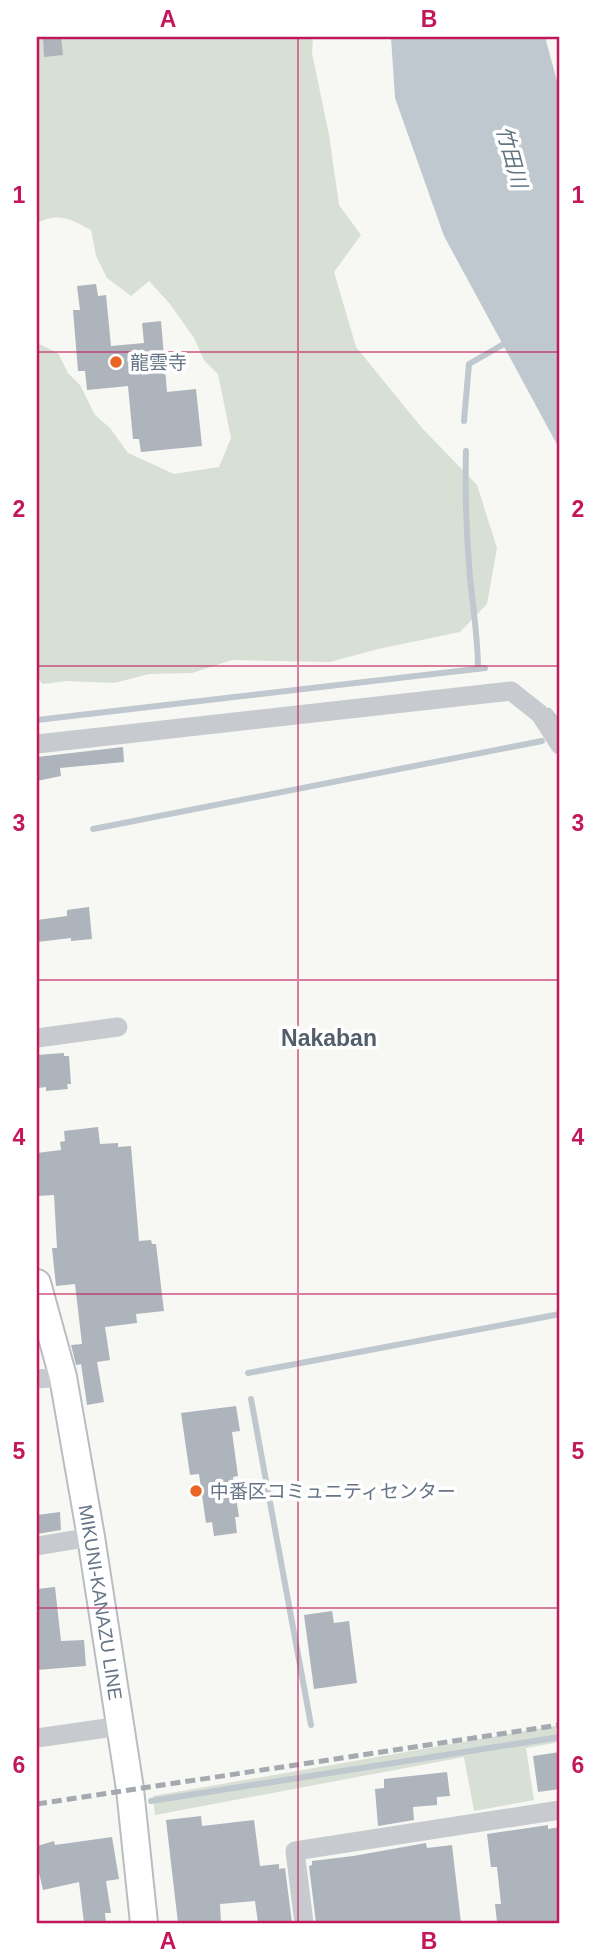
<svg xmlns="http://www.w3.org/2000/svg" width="597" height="1960" font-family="Arial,'Noto Sans JP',sans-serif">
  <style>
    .green { fill: #d8dfd5 }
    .water { fill: #bfc8ce }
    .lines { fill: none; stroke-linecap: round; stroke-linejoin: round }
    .stream { stroke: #bfc8ce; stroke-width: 6 }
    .building { fill: #aeb4bb }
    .secondary-casing { stroke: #b9bdc2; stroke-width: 30 }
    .minor { stroke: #c7cace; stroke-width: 19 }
    .secondary { stroke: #fff; stroke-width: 26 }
    .rail { stroke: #a5aab1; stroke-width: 5; stroke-dasharray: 10 5; stroke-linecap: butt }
    .grid { fill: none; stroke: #c2185b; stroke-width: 2; stroke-opacity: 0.55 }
    .poi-dot { fill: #e86523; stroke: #fff; stroke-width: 2.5 }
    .labels { text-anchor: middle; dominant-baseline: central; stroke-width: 7; stroke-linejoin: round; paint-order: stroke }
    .poi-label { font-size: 19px; fill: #657486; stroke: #fff; text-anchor: start }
    .street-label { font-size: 19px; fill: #657486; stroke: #fff }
    .water-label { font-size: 21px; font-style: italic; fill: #617682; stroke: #fff }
    .quarter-label { font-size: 23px; font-weight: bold; fill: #535e6b; stroke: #fff }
    .neatline { fill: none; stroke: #c2185b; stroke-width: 2.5 }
    .grid-label { font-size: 23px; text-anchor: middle; font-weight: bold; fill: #c2185b }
  </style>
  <rect width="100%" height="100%" fill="#f7f7f4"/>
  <g class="green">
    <path d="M37,37H313L312,53L329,135L339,205L361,235L334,272L356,347L422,428L477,485L497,548L487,604L460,632L378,649L330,662L232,660L192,673L149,674L114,683L66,681L43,684L37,678V343L58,353L68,373L80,385L95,415L110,428L128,453L174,474L219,467L231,438L218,374L204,360L194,338L170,304L149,281L131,296L107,278L96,256L91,230C70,219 60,212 37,223Z"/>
    <path d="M560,1725V1742L526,1748L534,1800L474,1811L464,1757L155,1815L153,1796Z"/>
  </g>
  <path class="water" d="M391,37H545L560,92V450L444,236L395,98Z"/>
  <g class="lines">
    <g class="stream">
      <path d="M464,421L469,364L509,341"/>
      <path d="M466,451C465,493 466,534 470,577C473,608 478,638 478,669"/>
      <path d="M549,711L560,724"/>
      <path d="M37,720L485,668"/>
      <path d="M93,829L542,741"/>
      <path d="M248,1373L560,1314"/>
      <path d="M251,1399L311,1725"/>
      <path d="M151,1801L560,1737"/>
    </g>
  </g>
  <g class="building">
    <path d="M43,37H61L63,55L44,57Z"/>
    <path d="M96,284L98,296L106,295L111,346L144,343L142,323L161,321L167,392L196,389L202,446L141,452L139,439H133L128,386L87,390L85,371H78L73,310H80L77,286Z"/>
    <path d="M123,747L124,762L60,768L61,776L37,781V757Z"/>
    <path d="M89,907L92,939L71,941V938L37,942V920L67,916V910Z"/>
    <path d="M64,1053V1056H69L71,1084H67L68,1089L46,1091V1087L38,1088L37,1055Z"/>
    <path d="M98,1127L100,1144L118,1143V1147L131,1146L139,1241L151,1240L152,1244H156L164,1311L136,1314L137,1323L105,1327L110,1360L97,1362L104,1402L87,1405L81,1364L76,1365L71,1345L82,1344L75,1284L56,1286L52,1248H57L54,1195L37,1196V1153L61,1150L60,1142L65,1141L64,1131Z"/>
    <path d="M236,1406L240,1431L232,1432L238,1476L233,1477L239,1517H235L237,1533L214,1536L212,1522L206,1523L199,1474L190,1475L181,1413Z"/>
    <path d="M60,1512L61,1530L37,1534V1515Z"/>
    <path d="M55,1587L61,1641L84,1640L86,1666L37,1670V1589Z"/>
    <path d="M332,1611L334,1623L349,1621L357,1683L314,1689L304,1615Z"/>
    <path d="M560,1752V1789L538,1792L533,1756Z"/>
    <path d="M447,1772L450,1796L437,1797V1805L413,1807L414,1820L378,1826L375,1789L384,1788V1779Z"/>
    <path d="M201,1816L202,1826L254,1820L260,1866L279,1864V1869L285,1868L292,1923H258L255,1901L220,1904L221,1923H178L166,1820Z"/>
    <path d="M548,1825V1829L560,1827V1923L497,1922L495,1904H501L497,1867H491L487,1834Z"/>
    <path d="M112,1837L119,1879L106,1881L111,1913H105L106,1923H84L79,1882L43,1890L37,1864V1846L54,1841L55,1845Z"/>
    <path d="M426,1843L427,1848L452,1845L461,1923H316L309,1866L312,1865V1861L353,1856Z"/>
  </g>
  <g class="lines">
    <defs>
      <g id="secondary">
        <path id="s1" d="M37,1283L63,1377L91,1537L130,1789L144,1923"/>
      </g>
    </defs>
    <use href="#secondary" class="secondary-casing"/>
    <g class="minor">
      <path d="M37,744L511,691L540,714L560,745"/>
      <path d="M37,1038L118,1027"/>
      <path d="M37,1379L63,1377"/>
      <path d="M37,1546L91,1537"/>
      <path d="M37,1738L121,1726"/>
      <path d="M304,1923L295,1851L560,1810"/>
    </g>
    <use href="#secondary" class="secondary"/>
    <path class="rail" d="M37,1804L560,1725"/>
  </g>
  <path class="grid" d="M298,37V1923M37,352H560M37,666H560M37,980H560M37,1294H560M37,1608H560"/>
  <g class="poi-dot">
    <circle cx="116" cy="362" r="7"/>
    <circle cx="196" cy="1491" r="7"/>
  </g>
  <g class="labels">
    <g class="poi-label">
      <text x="130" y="362">龍雲寺</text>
      <text x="210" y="1491">中番区コミュニティセンター</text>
    </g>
    <g class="street-label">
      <text stroke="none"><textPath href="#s1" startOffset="326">MIKUNI-KANAZU LINE</textPath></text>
    </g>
    <g class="water-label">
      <text transform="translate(512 157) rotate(75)">竹田川</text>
    </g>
    <g class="quarter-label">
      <text x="329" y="1038">Nakaban</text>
    </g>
  </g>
  <rect width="597" height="1960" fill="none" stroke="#ffffff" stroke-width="77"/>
  <rect x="38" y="38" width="520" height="1884" class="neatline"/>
  <g class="grid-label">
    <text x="168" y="27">A</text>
    <text x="429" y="27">B</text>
    <text x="19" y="203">1</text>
    <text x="578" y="203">1</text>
    <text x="19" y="517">2</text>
    <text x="578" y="517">2</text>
    <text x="19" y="831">3</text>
    <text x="578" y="831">3</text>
    <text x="19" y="1145">4</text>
    <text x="578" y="1145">4</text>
    <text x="19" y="1459">5</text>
    <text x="578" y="1459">5</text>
    <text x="19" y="1773">6</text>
    <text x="578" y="1773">6</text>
    <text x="168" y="1949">A</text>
    <text x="429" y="1949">B</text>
  </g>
</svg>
